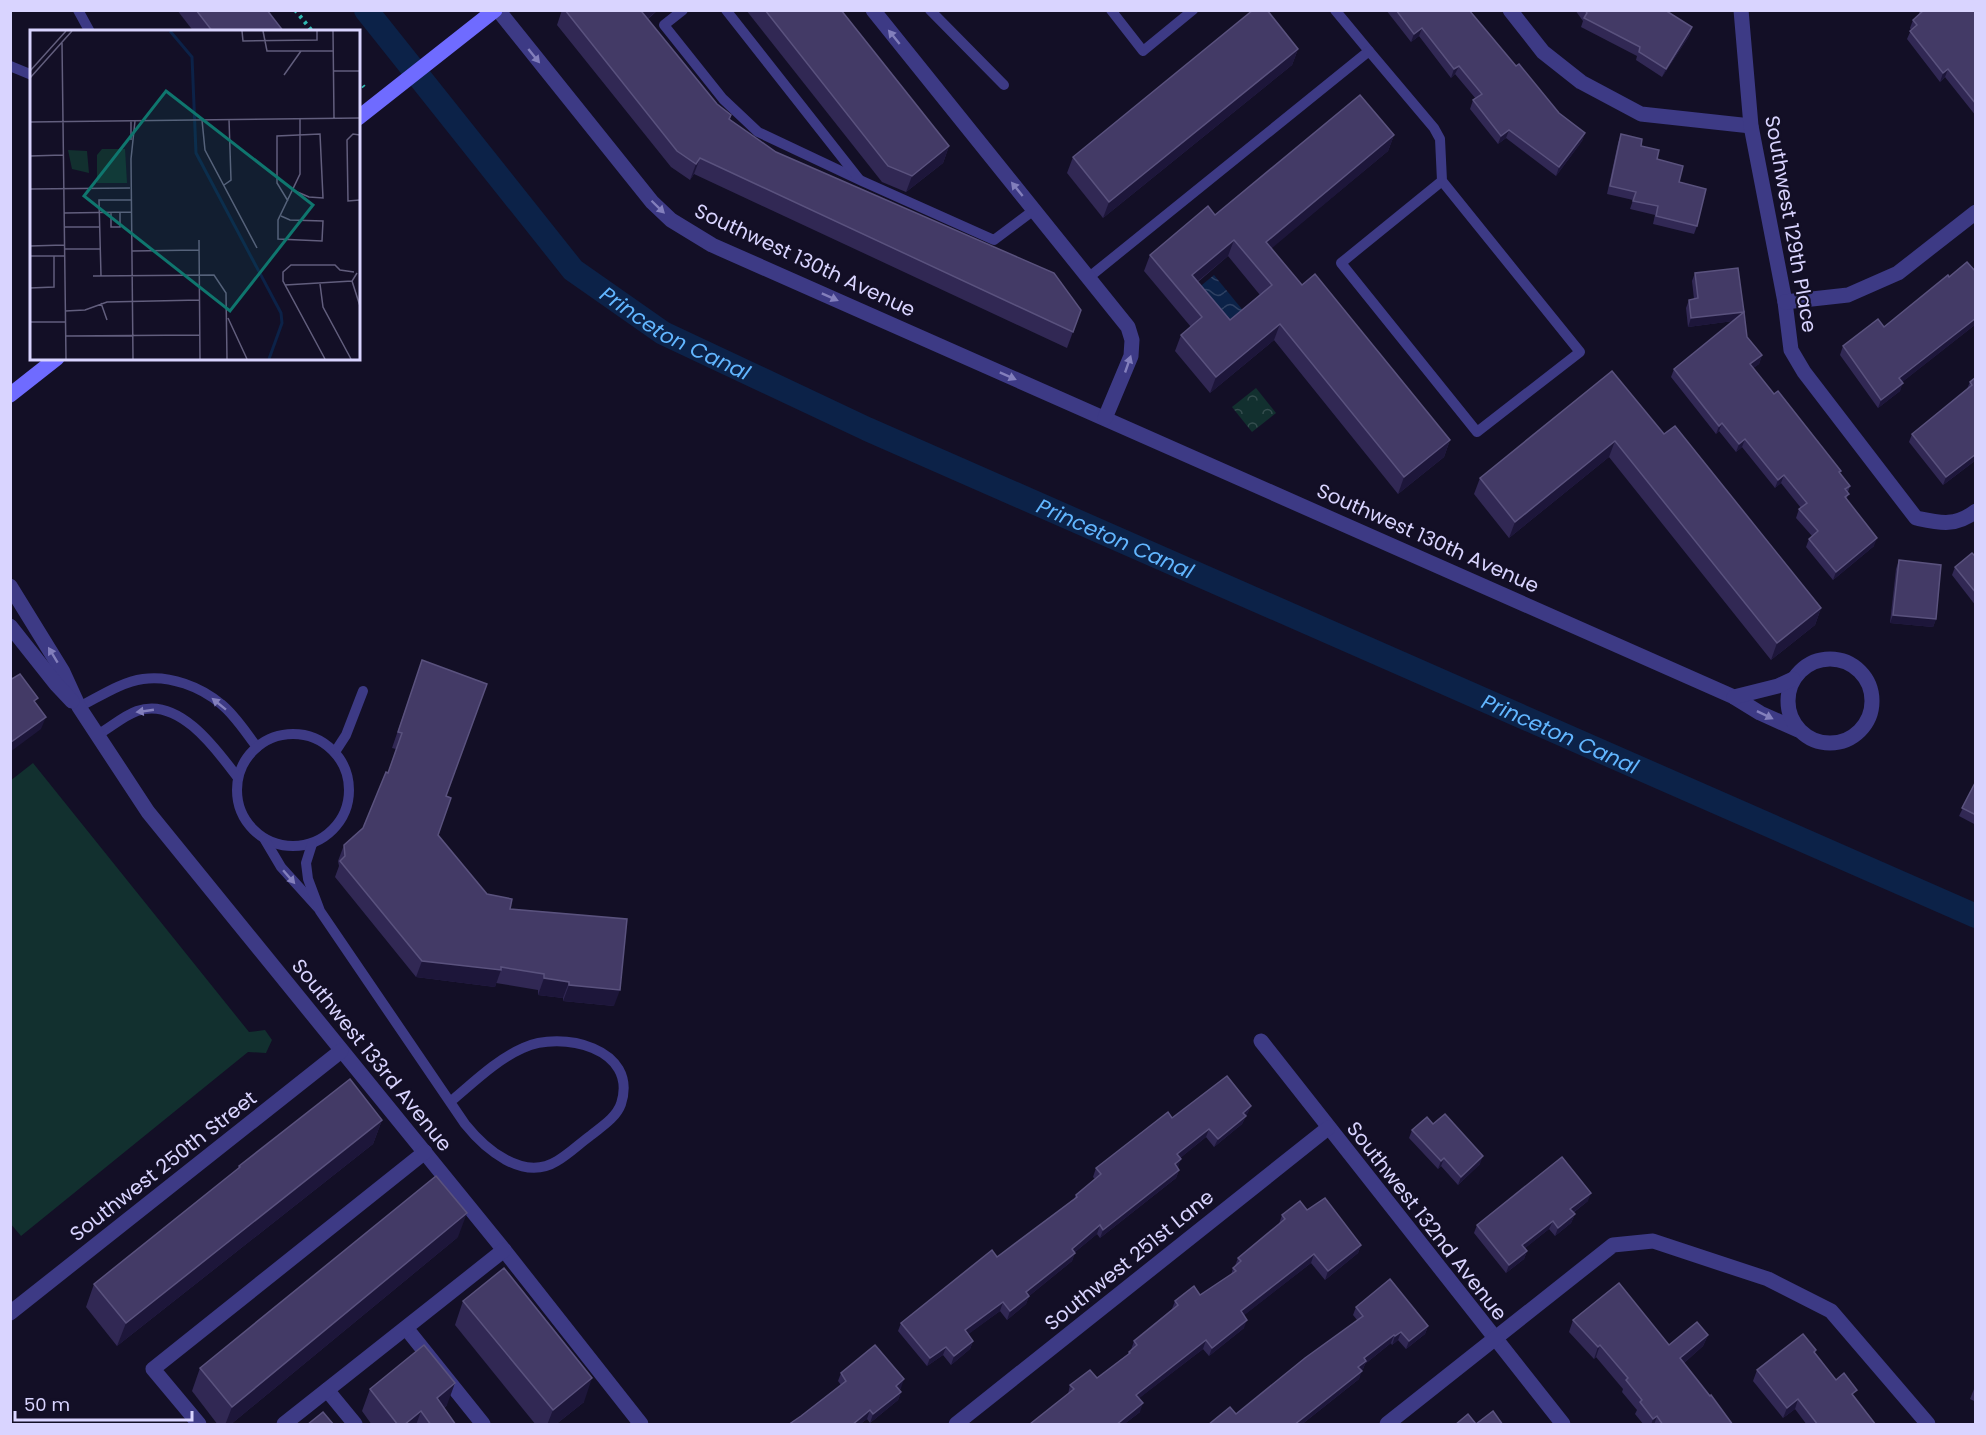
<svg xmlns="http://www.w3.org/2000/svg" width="1986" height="1435" font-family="Poppins,sans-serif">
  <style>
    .forest { fill: url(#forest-crowns) }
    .pitch { fill: #12302f }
    .water { fill: url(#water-waves) }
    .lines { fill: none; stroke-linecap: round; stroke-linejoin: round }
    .canal { stroke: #0c2248; stroke-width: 24 }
    .path { stroke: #2fb8b0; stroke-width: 4; stroke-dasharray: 3 4.5; stroke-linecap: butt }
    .lane { stroke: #3d3a85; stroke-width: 10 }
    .street { stroke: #3d3a85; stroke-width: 15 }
    .secondary { stroke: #6f6bff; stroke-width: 15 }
    .wall { fill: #312854; fill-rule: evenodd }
    .shaded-wall { fill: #1d163a }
    .building { fill: #433a66; stroke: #5a527e; stroke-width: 1.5; fill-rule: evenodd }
    .oneway { fill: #837fbc }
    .labels { text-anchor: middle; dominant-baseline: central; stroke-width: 4.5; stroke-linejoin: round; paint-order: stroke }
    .street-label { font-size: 20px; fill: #d9d4ff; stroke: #130f26 }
    .water-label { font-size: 21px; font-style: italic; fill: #62b6ff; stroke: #130f26 }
    .inset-river { fill: none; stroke: #0c2248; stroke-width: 3 }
    .inset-road { fill: none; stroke: #625e7d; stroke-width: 1.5 }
    .view { fill: #0f766e; fill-opacity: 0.15; stroke: #0f766e; stroke-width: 3 }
    .inset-edge { fill: none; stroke: #d9d4ff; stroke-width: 3 }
  </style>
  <defs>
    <pattern id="forest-crowns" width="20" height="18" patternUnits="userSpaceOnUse" patternTransform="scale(1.5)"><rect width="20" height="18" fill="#12302f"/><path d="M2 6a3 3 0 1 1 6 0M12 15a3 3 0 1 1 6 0" fill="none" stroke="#344d4e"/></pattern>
    <pattern id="water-waves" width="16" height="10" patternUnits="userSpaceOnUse" patternTransform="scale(1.5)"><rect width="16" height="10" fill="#0c2248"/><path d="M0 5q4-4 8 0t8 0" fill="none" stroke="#2f4163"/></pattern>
  </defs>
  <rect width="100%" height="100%" fill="#130f26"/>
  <path class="forest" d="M1256,388L1276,413L1252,432L1232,407Z"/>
  <path class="pitch" d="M33,763L249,1032L265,1030L272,1040L266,1053L248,1052L21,1236L10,1223V781Z"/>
  <path class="water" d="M1214,275L1245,313L1228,327L1197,289Z"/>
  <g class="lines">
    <path class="canal" id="s1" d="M366,10L573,270L663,333L867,429L1976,916"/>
    <g class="path">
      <path d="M295,10L313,32"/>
      <path d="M358,80L364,87"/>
    </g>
    <g class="lane">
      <path d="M78,10L90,32"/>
      <path d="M683,10L664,25L723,99L758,132L862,181L994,240L1034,210"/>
      <path d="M726,10L859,179"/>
      <path d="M930,10L1004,85"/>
      <path d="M1111,10L1143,51L1193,10"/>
      <path d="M1335,10L1369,51"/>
      <path d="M10,66L32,75"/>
      <path d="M1088,278L1369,51L1434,128L1440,139L1442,181L1580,352L1477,432L1341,263L1442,181"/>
      <path d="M79,707C99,697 121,682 143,679C170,675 201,687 221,704C235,715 246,733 257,747"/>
      <circle cx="293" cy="790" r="56"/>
      <path d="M97,735C110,728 123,716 137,711C179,696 217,750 238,778"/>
      <path d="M335,752L346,735L363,691"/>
      <path d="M265,840L281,867L318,908"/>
      <path d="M312,844L306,863L308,879L320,911L465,1124C485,1149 523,1182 557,1161C569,1154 579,1144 590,1136C601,1127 616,1118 621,1104C639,1048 561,1030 523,1048C496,1060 473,1083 450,1102"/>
    </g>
    <g class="street">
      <path d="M498,10L652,202L671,220L712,245L1734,697L1760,713L1798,730"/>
      <path d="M873,10L1128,327L1132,340L1131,356L1105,418"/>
      <path d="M1510,10L1543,52L1581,82L1641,114L1751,126"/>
      <path d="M1741,10L1751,126L1785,302L1791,350L1804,372L1916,518C1940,523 1955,527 1976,511"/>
      <path d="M1785,302L1848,295L1898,273L1976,212"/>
      <path d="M10,586L63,672L79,707L148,812L504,1250L641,1424"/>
      <path d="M10,626L56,684L72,701"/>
      <circle cx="1830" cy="701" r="42"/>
      <path d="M1734,697L1778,686L1793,679"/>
      <path d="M1261,1041L1563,1424"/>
      <path d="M10,1313L341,1051"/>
      <path d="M406,1328L483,1424"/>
      <path d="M327,1390L355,1424"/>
      <path d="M199,1424L153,1369L425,1152"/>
      <path d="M284,1424L504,1250"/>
      <path d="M956,1424L1328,1128"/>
      <path d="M1387,1424L1613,1245L1653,1241L1768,1279L1831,1311L1928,1424"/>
    </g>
    <g class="secondary">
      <path d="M358,118L495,10"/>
      <path d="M10,395L57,358"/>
    </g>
  </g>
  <g class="wall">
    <path d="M177,10H267L284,32H194Z"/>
    <path d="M562,10H658L648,19L717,104L731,115L730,120L776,152L1081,310L1067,348L694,174L690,180L671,167L557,25Z"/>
    <path d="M746,10H841L949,146L943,163L906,192L882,182Z"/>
    <path d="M1386,10H1469L1516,66L1559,113L1585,133L1582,141L1556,176L1506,138L1498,144L1470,109L1473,100L1476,99L1455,74L1451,78L1419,36L1411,42Z"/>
    <path d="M1575,10H1665L1692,27L1689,36L1662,77L1636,60L1637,56L1581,27L1583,21Z"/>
    <path d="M1918,10H1976V116L1945,77L1940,82L1907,39L1911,30L1910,28L1913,20L1920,14Z"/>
    <path d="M1298,49L1292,65L1103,218L1067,173L1073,157Z"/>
    <path d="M1621,134L1641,146L1657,159L1679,182L1697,226L1694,234L1653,224L1655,215L1630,209L1633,200L1607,194L1618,143Z"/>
    <path d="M1394,135L1388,151L1271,248L1302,285L1450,440L1444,457L1398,494L1274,340L1210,393L1175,351L1181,335L1191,327L1144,271L1150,255L1215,215ZM1228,256L1260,295L1230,320L1198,282Z"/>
    <path d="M1976,272V324L1902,382L1900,391L1878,408L1840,355L1843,346L1884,327L1949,277Z"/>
    <path d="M1695,273L1762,355L1759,364L1753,368L1774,394L1850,486L1848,492L1847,499L1874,546L1833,580L1806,547L1809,539L1812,536L1796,518L1799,509L1801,508L1781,483L1775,488L1742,447L1736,452L1719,431L1716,434L1671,377L1674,369L1733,321L1688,327L1686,308L1689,300L1694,299L1692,281Z"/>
    <path d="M1612,371L1664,434L1821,608L1815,625L1771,660L1609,457L1509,538L1474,494L1480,478Z"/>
    <path d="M1976,377V460L1943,485L1909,442L1912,434L1967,389L1970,382Z"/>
    <path d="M1976,557V606L1952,575L1955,567Z"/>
    <path d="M1899,560L1936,619L1933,627L1890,623L1896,569Z"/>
    <path d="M422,660L446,796L438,835L487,894L510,909L614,1006L563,1001V998L538,995V990L496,983L495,987L416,977L335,877L339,866L338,861L344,845L363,828L388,773L396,749L392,748Z"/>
    <path d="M1976,781V825L1959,816Z"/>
    <path d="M1251,1106L1242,1124L1214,1147L1206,1137L1180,1158L1177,1168L1179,1170L1176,1178L1100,1238L1097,1234L1075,1252L1072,1261L1029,1296L1026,1304L1007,1320L1000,1311L968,1334L973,1341L970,1349L951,1365L943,1355L927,1366L898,1331L901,1323L997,1257L1074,1199L1076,1195L1095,1179L1093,1177L1096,1168L1172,1118Z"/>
    <path d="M382,1120L373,1144L117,1346L86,1307L94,1284L238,1169L239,1166Z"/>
    <path d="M1433,1124L1480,1164L1458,1185L1441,1166L1438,1169L1409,1138L1412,1130Z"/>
    <path d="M1588,1201L1573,1213L1575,1214L1571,1223L1555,1236L1549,1229L1525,1248L1527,1251L1524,1259L1506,1273L1474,1233L1477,1225Z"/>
    <path d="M1307,1210L1361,1245L1358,1253L1325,1280L1311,1263L1244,1315V1328L1209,1356L1203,1349L1139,1398L1140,1412L1123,1425H1030L1068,1394L1070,1385L1097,1378L1128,1354L1129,1352L1131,1350L1134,1341L1172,1309L1175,1301L1200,1295L1231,1275L1233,1268L1235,1266L1238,1258L1279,1224L1282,1215Z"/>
    <path d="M458,1237L230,1425H218L192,1391L200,1368Z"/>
    <path d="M463,1301L584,1402L555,1425H536L455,1325Z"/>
    <path d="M1356,1307L1428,1326L1425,1334L1406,1349L1398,1340L1392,1345L1391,1343L1365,1364L1363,1369L1361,1370L1359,1379L1301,1425H1208L1236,1414L1357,1320L1353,1315Z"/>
    <path d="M1573,1320L1669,1345L1708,1335L1703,1346L1684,1363L1733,1425H1644L1635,1414L1637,1410L1622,1392L1623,1389L1596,1357L1594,1359L1569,1332Z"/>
    <path d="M1815,1353L1836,1380L1855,1397L1876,1425H1807L1795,1409L1783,1418L1753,1381L1757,1370Z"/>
    <path d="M841,1373L901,1388L899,1390L901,1392L898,1400L870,1423L867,1419L859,1425H788L801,1416L841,1385L838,1381Z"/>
    <path d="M1976,1384V1402L1970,1399Z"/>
    <path d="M370,1389L447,1405L444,1408L456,1425H372L362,1411Z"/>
  </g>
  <g class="shaded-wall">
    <path d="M644,10H658L636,28L642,12Z"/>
    <path d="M1692,27L1689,36L1662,77L1666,69Z"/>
    <path d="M1422,28L1419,36L1411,42L1414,34Z"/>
    <path d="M1298,49L1292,65L1103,218L1109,202Z"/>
    <path d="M1459,66L1455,74L1451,78L1454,69Z"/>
    <path d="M1948,69L1945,77L1940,82L1943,73Z"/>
    <path d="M1509,130L1506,138L1498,144L1501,136Z"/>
    <path d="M1585,133L1582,141L1556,176L1559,167Z"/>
    <path d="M1394,135L1388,151L1260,258L1266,242Z"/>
    <path d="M949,146L943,163L906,192L912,176Z"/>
    <path d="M700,158L694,174L690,180L696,164Z"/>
    <path d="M1234,240L1228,256L1186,291L1192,275Z"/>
    <path d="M1744,312L1741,320L1688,327L1691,318Z"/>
    <path d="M1976,318V324L1896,387L1899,378Z"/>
    <path d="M1280,324L1274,340L1210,393L1216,377Z"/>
    <path d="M1762,355L1759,364L1747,373L1750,364Z"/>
    <path d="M1903,383L1900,391L1878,408L1881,400Z"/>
    <path d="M1722,423L1719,431L1716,434L1719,426Z"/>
    <path d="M1745,439L1742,447L1736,452L1739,444Z"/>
    <path d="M1450,440L1444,457L1398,494L1404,477Z"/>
    <path d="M1615,441L1609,457L1509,538L1515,522Z"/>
    <path d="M1976,454V460L1943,485L1946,477Z"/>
    <path d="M1784,475L1781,483L1775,488L1778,480Z"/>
    <path d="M1877,538L1874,546L1833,580L1836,572Z"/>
    <path d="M1821,608L1815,625L1771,660L1777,643Z"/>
    <path d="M1893,615L1936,619L1933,627L1890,623Z"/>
    <path d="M46,717L41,729L10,752L11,742Z"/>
    <path d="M422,961L501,970L495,987L416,977Z"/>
    <path d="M544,978L569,982L563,998L538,995Z"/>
    <path d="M569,985L620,990L614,1006L563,1001Z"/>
    <path d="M1251,1106L1242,1124L1214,1147L1218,1139L1243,1113Z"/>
    <path d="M382,1120L373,1144L117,1346L126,1323Z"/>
    <path d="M1209,1129L1206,1137L1174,1163L1177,1154Z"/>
    <path d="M1483,1156L1480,1164L1458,1185L1461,1177Z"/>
    <path d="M1444,1158L1441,1166L1438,1169L1441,1161Z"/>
    <path d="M1181,1159L1178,1168L1172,1173L1175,1164Z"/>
    <path d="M1179,1170L1176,1178L1100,1238L1103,1230Z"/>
    <path d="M1591,1193L1588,1201L1567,1217L1570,1209Z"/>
    <path d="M467,1213L458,1237L230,1425H225L232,1407Z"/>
    <path d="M1575,1214L1571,1223L1555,1236L1558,1228Z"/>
    <path d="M1553,1221L1549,1229L1519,1253L1522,1245Z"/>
    <path d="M1100,1225L1097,1234L1069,1257L1072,1249Z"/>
    <path d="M1361,1245L1358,1253L1325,1280L1328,1271Z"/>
    <path d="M1527,1251L1524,1259L1506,1273L1509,1265Z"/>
    <path d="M1075,1253L1072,1261L1023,1301L1026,1292Z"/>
    <path d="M1314,1254L1311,1263L1238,1320L1241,1311Z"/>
    <path d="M1029,1296L1026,1304L1007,1320L1010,1311Z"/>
    <path d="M1003,1302L1000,1311L962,1339L965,1330Z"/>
    <path d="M1247,1320L1244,1328L1209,1356L1212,1348Z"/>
    <path d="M1428,1326L1425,1334L1406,1349L1409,1341Z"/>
    <path d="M1401,1332L1398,1340L1392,1345L1395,1336Z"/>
    <path d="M1394,1335L1391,1343L1365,1364L1363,1369L1355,1375L1358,1367L1364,1358Z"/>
    <path d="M1708,1335L1703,1346L1676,1370L1680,1358Z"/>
    <path d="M1206,1340L1203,1349L1133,1403L1136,1395Z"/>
    <path d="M973,1341L970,1349L951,1365L954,1356Z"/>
    <path d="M1600,1345L1596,1357L1594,1359L1598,1347Z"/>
    <path d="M946,1347L943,1355L927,1366L930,1358Z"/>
    <path d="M1362,1371L1359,1379L1301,1425H1294Z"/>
    <path d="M592,1378L584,1402L555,1425H547L553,1410Z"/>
    <path d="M904,1379L901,1388L893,1394L896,1386Z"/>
    <path d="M455,1383L447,1405L429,1420L437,1398Z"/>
    <path d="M901,1392L898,1400L870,1423L873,1414Z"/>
    <path d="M1798,1399L1795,1409L1783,1418L1787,1408Z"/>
    <path d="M1143,1403L1140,1412L1123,1425H1116Z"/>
    <path d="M870,1410L867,1419L859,1425H852Z"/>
    <path d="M421,1411L416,1425H404Z"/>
    <path d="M1657,1416L1654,1425H1651L1653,1419Z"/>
  </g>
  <g class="building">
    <path d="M196,10H267L284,32H213Z"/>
    <path d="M565,10H644L642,12L717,104L731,115L729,119L776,152L1054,273L1081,310L1073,332L700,158L696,164L677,151Z"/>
    <path d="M765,10H841L949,146L912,176L888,166Z"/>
    <path d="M1253,10H1267L1298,49L1109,202L1073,157Z"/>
    <path d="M1396,10H1469L1516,66L1519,64L1559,113L1585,133L1559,167L1509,130L1501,136L1473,100L1482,94L1459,66L1454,69L1422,28L1414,34Z"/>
    <path d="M1585,10H1665L1692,27L1666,69L1639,52L1640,47L1584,18L1587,13Z"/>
    <path d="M1924,10H1976V104L1948,69L1943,73L1910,31L1917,25L1913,20Z"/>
    <path d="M1360,95L1394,135L1266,242L1302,285L1315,274L1450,440L1404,477L1280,324L1216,377L1181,335L1202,317L1150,255L1208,206L1215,215ZM1234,240L1272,285L1230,320L1192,275Z"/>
    <path d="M1621,134L1642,139L1641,146L1659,150L1657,159L1683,166L1679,182L1706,189L1697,226L1656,216L1658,206L1633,201L1636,192L1610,186Z"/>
    <path d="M1967,262L1976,272V318L1899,378L1903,383L1881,400L1843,346L1878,319L1884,327L1948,275L1949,277Z"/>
    <path d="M1738,268L1744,312L1691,318L1689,300L1698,298L1695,273Z"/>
    <path d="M1744,312L1747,337L1762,355L1750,364L1774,394L1778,391L1841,471L1839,472L1850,486L1845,489L1849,494L1845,497L1877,538L1836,572L1809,539L1818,531L1799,509L1807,503L1784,475L1778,480L1745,439L1739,444L1722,423L1719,426L1674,369Z"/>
    <path d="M1612,371L1664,434L1675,426L1821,608L1777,643L1615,441L1515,522L1480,478Z"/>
    <path d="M1976,377V454L1946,477L1912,434L1972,385L1970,382Z"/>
    <path d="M1972,553L1976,557V593L1955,567Z"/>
    <path d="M1899,560L1941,565L1936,619L1893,615Z"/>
    <path d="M422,660L487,684L446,796L451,798L438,835L487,894L512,899L510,909L627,919L620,990L569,985V982L544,978V974L501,967V970L422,961L340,861L345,856L344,845L363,828L386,772L388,773L402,733L398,732Z"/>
    <path d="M20,674L38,698L34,701L46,717L11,742L10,680Z"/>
    <path d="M1976,781V815L1962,808Z"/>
    <path d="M1227,1076L1251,1106L1243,1113L1246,1116L1218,1139L1209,1129L1177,1154L1181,1159L1175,1164L1179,1170L1103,1230L1100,1225L1072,1249L1075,1253L1026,1292L1029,1296L1010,1311L1003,1302L965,1330L973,1341L954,1356L946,1347L930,1358L901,1323L992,1250L997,1257L1077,1197L1076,1195L1101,1174L1096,1168L1168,1112L1172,1118Z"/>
    <path d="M350,1079L382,1120L126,1323L94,1284L240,1167L239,1166Z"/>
    <path d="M1445,1114L1483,1156L1461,1177L1444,1158L1441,1161L1412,1130L1427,1117L1433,1124Z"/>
    <path d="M1562,1157L1591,1193L1570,1209L1575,1214L1558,1228L1553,1221L1522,1245L1527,1251L1509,1265L1477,1225Z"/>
    <path d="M436,1176L467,1213L232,1407L200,1368Z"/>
    <path d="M1325,1198L1361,1245L1328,1271L1314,1254L1241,1311L1247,1320L1212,1348L1206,1340L1136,1395L1143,1403L1116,1425L1030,1424L1074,1389L1070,1385L1090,1370L1097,1378L1130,1353L1129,1352L1137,1345L1134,1341L1178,1305L1175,1301L1194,1286L1200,1295L1236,1271L1233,1268L1241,1261L1238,1258L1285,1219L1282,1215L1300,1201L1307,1210Z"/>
    <path d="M504,1268L592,1378L553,1410L463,1301Z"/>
    <path d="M1390,1279L1428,1326L1409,1341L1401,1332L1395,1336L1394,1335L1364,1358L1366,1361L1358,1367L1362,1371L1294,1425H1208L1230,1407L1236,1414L1305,1358L1363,1316L1356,1307Z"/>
    <path d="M1619,1283L1669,1345L1697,1322L1708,1335L1680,1358L1710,1396L1711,1395L1733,1425H1663L1657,1416L1653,1419L1640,1402L1642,1400L1626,1380L1628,1378L1600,1345L1598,1347L1573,1320Z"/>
    <path d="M1803,1334L1816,1350L1814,1352L1836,1380L1844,1373L1857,1390L1852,1394L1876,1425H1818L1798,1399L1787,1408L1757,1370Z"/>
    <path d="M424,1345L455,1383L437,1398L456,1425H431L421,1411L404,1425H398L370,1389Z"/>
    <path d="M875,1345L904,1379L896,1386L901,1392L873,1414L870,1410L852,1425H788L801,1416L846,1381L841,1373Z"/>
    <path d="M1493,1411L1503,1425H1455L1468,1414L1476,1424Z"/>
    <path d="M323,1412L334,1425H307Z"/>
  </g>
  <defs><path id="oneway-solid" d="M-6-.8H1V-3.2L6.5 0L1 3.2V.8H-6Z" transform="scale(1.5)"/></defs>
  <g class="oneway">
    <use href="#oneway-solid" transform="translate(894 37) rotate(-129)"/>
    <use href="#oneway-solid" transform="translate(534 56) rotate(51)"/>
    <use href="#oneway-solid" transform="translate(1017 189) rotate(-129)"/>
    <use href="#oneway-solid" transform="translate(658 207) rotate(44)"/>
    <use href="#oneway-solid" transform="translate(830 297) rotate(24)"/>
    <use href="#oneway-solid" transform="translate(1128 364) rotate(-71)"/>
    <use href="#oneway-solid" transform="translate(1008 376) rotate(24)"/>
    <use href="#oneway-solid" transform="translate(53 655) rotate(-121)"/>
    <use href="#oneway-solid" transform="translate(219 704) rotate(-141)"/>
    <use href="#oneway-solid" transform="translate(145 711) rotate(172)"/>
    <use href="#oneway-solid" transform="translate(1765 715) rotate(26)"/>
    <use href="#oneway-solid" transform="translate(289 877) rotate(49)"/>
  </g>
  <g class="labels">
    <g class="street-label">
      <text transform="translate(1791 224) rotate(80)">Southwest 129th Place</text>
      <text transform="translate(805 260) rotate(25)">Southwest 130th Avenue</text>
      <text transform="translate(1428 538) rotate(24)">Southwest 130th Avenue</text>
      <text transform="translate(372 1055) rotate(51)">Southwest 133rd Avenue</text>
      <text transform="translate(163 1166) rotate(-38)">Southwest 250th Street</text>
      <text transform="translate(1427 1221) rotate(52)">Southwest 132nd Avenue</text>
      <text transform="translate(1129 1260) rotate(-39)">Southwest 251st Lane</text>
    </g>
    <g class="water-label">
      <text stroke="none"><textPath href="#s1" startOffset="453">Princeton Canal</textPath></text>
      <text stroke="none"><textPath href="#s1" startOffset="939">Princeton Canal</textPath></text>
      <text stroke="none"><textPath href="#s1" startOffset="1425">Princeton Canal</textPath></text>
    </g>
  </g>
  <g transform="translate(30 30)">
    <rect width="330" height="330" fill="#130f26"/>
    <path d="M72,119H95L97,153H67V125ZM38,120L57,121L59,143L42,139Z" fill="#12302f"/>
    <path class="inset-river" d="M140,1L162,27L166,123L251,283L252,293L239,329"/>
    <path class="inset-road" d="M212,1L213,11L287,10V1M233,1L237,21H303M303,1L304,88M32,13L36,329M0,41L36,1M303,41H330M254,45L271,21M0,48L42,1M172,90L175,120L227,218M101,91V110M0,92L330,88M330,105L323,104L317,110L318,171L330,170M0,126L33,125M194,155L201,150L199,89M0,159L100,158M258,171L247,153V106L290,104L293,168L279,167L265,161M81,182V197H90V182M34,183L102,182M251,186L260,190L293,191L292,211L248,209V190L270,144V89M34,197H69M169,210L170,329M0,216L34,215M34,219H71M102,221L169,220M0,226H34M327,243L322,251L330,276M63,246L184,245L196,263L197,329M71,246L69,170H101M290,254L293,277L321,329M255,255L322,251M0,258L24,257V226M71,273L77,290M35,281L55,280L77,272L170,270M198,288L217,329M0,292H35M36,306L170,305M103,329L101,129L105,91M295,329L253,251V242L261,235H305L310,240L324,242"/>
    <path class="view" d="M136,61L283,175L200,281L54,166Z"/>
    <rect width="330" height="330" class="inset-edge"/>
  </g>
  <rect width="1986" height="1435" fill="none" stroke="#d9d4ff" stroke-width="24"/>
  <path d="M15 1411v9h177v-9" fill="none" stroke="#d9d4ff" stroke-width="3"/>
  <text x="24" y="1411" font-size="18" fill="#d9d4ff" stroke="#130f26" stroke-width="4.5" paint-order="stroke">50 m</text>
</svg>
